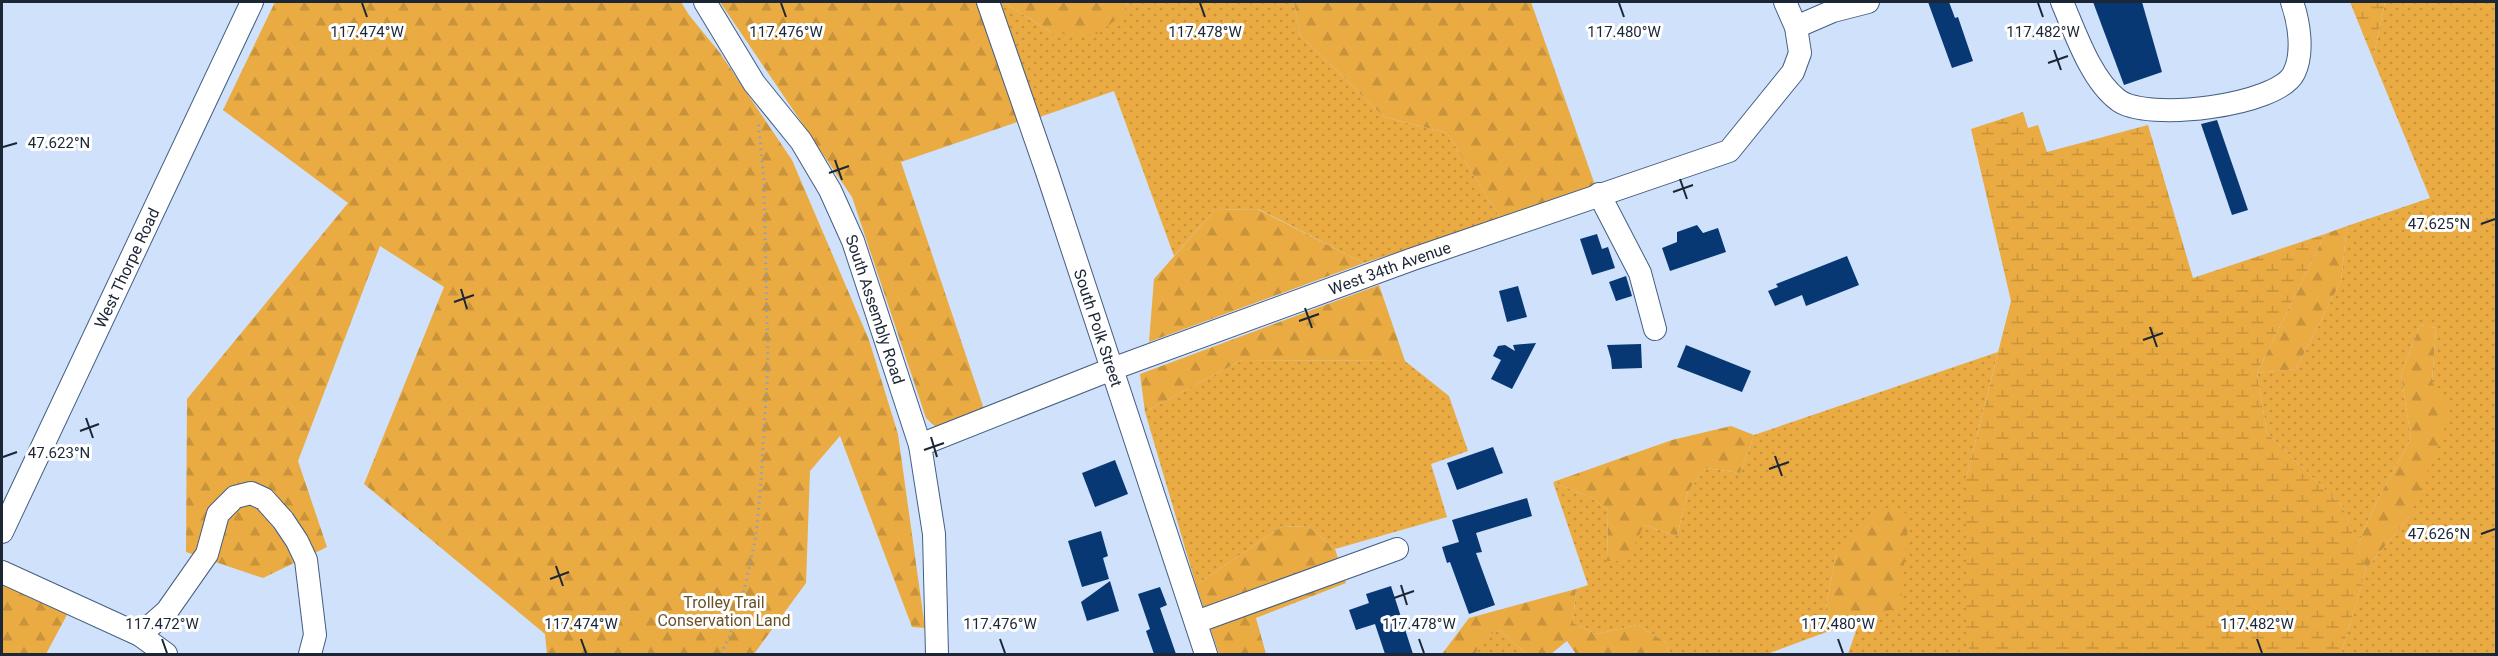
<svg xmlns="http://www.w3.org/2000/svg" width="2498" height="656" font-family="Roboto,sans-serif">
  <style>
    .green { fill: url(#green-dots) }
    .forest { fill: url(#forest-firs) }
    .wetland { fill: url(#wetland-marsh) }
    .building { fill: #083873 }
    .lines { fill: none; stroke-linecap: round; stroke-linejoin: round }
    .minor-casing { stroke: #445e82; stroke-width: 24 }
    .path { stroke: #90a0b6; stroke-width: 3; stroke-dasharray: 1.5 4.5; stroke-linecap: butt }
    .minor { stroke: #fff; stroke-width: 22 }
    .ticks { fill: none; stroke: #1b2636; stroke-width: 2 }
    .labels { text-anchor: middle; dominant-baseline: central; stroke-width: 6; stroke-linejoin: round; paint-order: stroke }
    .street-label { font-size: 16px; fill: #1b2636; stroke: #fff }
    .park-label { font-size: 16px; fill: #6c5128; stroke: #fff }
    .ticks-label { font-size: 15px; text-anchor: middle; fill: #1b2636; stroke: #fff; stroke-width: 6; stroke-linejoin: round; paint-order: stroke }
  </style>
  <defs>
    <pattern id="green-dots" width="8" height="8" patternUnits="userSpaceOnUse" patternTransform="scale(1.5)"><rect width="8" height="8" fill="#eaab42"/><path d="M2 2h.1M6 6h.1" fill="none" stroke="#c8933a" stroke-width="1.8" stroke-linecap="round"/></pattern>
    <pattern id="forest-firs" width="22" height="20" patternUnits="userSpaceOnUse" patternTransform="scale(1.5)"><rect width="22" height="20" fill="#eaab42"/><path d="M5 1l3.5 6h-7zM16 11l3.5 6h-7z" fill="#c8933a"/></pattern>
    <pattern id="wetland-marsh" width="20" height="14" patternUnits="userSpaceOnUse" patternTransform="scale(1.5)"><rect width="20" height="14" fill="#eaab42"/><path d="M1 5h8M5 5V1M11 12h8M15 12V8" fill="none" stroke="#c8933a"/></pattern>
  </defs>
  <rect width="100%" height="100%" fill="#cfe1fb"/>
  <g class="green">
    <path d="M998,2H1003L1054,34L1125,12L1128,2H1294L1300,35L1384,117L1447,133L1501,219L1364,263L1258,209L1215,210L1174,256L1114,91L1037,118Z"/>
    <path d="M2385,2H2496V654H2341L2366,569L2409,517L2432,382L2436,328L2420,325L2401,375L2411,438L2376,503L2357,546L2343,507L2267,433L2257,373L2296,369L2341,281L2347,226L2430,198L2373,59Z"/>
    <path d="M1998,352L1966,479V641L1971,654H1848L1860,619L1900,606L1836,554L1821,634L1767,654H1670L1665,642L1637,625L1596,634L1573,623L1576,589L1588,585L1553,482L1590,497L1608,510L1607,561L1644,525L1677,536L1688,491L1706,468L1740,473L1754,435Z"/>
    <path d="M1242,360L1405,361L1449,396L1468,451L1431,464L1447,517L1335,549L1308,526L1281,527L1196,585L1145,412Z"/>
    <path d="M1499,630L1527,654H1476L1479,640Z"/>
  </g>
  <g class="forest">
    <path d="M275,2H681L689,15L720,53L792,160L869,340L898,434L925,628L912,627L840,436L810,471L806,583L754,654H547L545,634L364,484L444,287L380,246L298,461L327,547L263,578L186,552L187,399L348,203L223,110Z"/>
    <path d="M720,2H978L1023,120L901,162L985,412L938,429L926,418L852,197Z"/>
    <path d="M1003,2H1128L1125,12L1098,34H1054Z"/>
    <path d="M1294,2H1531L1596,188L1501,219L1447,133L1384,117L1300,35Z"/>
    <path d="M1257,209L1364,263L1149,342L1154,279L1215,210Z"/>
    <path d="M2347,226L2341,281L2296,369L2257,373L2325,234Z"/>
    <path d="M1379,285L1405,361L1242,360L1145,412L1140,374Z"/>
    <path d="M2420,325L2436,328L2432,382L2451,413L2409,517L2366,569L2357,546L2376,503L2411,438L2401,375Z"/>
    <path d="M1731,426L1754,435L1740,473L1706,468L1688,491L1677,536L1644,525L1627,561H1607L1608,510L1590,497L1553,482L1672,440Z"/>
    <path d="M1897,507L1909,516L1900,607L1821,634L1836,554L1864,520L1881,509Z"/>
    <path d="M1308,526L1335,549L1346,583L1256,618L1266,654H1219L1196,585L1281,527Z"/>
    <path d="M2,582L69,611L46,654H2Z"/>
    <path d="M1576,589L1573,623L1596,634L1637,625L1665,642L1670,654H1576L1567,641L1551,654H1527L1499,630L1480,640L1476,654H1442L1469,618Z"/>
  </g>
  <g class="wetland">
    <path d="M2350,2H2385L2373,59Z"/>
    <path d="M2023,112L2028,128L2038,125L2047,152L2148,125L2193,278L2325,234L2257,373L2267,433L2343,507L2366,569L2341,654H1971L1966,641V479L2011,301L1971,129Z"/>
  </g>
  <g class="building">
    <path d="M1928,2H1949L1955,18L1958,17L1973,61L1952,68Z"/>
    <path d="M2093,2H2142L2162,72L2124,85Z"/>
    <path d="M2217,120L2248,210L2232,215L2201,124Z"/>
    <path d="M1697,225L1703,233L1718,228L1726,252L1670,271L1662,248L1677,242V232Z"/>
    <path d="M1597,234L1602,249L1608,247L1615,268L1592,275L1580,239Z"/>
    <path d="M1847,256L1859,285L1806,306L1802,295L1775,306L1768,291L1778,287L1776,284Z"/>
    <path d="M1626,276L1632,296L1616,301L1609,282Z"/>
    <path d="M1518,286L1527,317L1507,322L1499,291Z"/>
    <path d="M1536,343L1512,389L1491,379L1501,360L1493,356L1498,346L1505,345L1515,351L1513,345Z"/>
    <path d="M1641,344L1642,368L1612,369L1611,359L1607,345Z"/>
    <path d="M1686,345L1751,371L1742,392L1677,367Z"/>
    <path d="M1493,447L1503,473L1457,490L1447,463Z"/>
    <path d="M1115,460L1128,494L1095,507L1082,473Z"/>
    <path d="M1527,498L1532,516L1476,533L1482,552L1476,553L1495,605L1469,614L1450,562L1447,563L1442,547L1459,542L1452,520Z"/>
    <path d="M1101,531L1108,556L1103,558L1109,579L1082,587L1068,541Z"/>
    <path d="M1110,581L1119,611L1087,621L1081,602Z"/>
    <path d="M1391,586L1413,654H1385L1375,624L1356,630L1349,610L1369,603L1366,594Z"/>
    <path d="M1160,587L1167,605L1160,608L1176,654H1154L1146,631L1150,629L1138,594Z"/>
  </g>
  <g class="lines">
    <defs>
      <g id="minor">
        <path id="s1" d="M705,2L754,83L801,141L830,190L853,241L920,445L934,534L937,654"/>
        <path id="s2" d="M988,2L1047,172L1206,654"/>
        <path d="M2062,2C2075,32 2091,80 2118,100C2146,122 2278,106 2294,73C2304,53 2299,22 2292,2"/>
        <path d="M1796,27L1833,11L1868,2"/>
        <path d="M1599,194L1640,273L1655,329"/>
        <path id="s3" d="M920,445L1112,369L1413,259L1729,151L1793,72L1800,53L1796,27L1785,2"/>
        <path id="s4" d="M2,532L252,2"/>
        <path d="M2,572L140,635L166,654"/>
        <path d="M1196,622L1397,549"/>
        <path d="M140,635L167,611L207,554L218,514L235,497L251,493L264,499L283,520L297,541L306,560L315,635L310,654"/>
      </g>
    </defs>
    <use href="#minor" class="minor-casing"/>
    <path class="path" d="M721,654L730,635L745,587L756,536L761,481L768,365L764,181L758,120"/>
    <use href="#minor" class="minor"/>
  </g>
  <path class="ticks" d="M362,3L367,17M781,3L786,17M1200,3L1205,17M1619,3L1624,17M2038,3L2043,17M2054,50L2061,70M2048,63L2068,56M3,147L17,143M835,160L842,180M829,173L849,166M1680,179L1687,199M1673,192L1693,185M2481,224L2495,219M461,289L467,309M454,302L474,295M1305,308L1312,328M1299,321L1319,314M2150,327L2157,347M2143,340L2163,333M86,418L93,438M80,431L99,424M931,437L937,457M924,450L944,443M1775,456L1782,476M3,457L17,452M1769,469L1789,462M2481,534L2495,529M556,566L563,586M550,579L569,572M1401,585L1407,605M1394,598L1414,591M162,639L167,653M581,639L586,653M1000,639L1005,653M1419,639L1424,653M1838,639L1843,653M2257,639L2262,653"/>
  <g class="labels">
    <g class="street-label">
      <text stroke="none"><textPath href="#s4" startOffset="292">West Thorpe Road</textPath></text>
      <text stroke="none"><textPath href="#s3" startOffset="502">West 34th Avenue</textPath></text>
      <text stroke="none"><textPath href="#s1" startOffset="354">South Assembly Road</textPath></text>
      <text stroke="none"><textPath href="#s2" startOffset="344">South Polk Street</textPath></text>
    </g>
    <g class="park-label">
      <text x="724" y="602">Trolley Trail<tspan x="724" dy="18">Conservation Land</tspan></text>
    </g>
  </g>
  <g class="ticks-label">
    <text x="786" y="37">117.476°W</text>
    <text x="1205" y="37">117.478°W</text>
    <text x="367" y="37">117.474°W</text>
    <text x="1624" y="37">117.480°W</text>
    <text x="2043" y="37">117.482°W</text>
    <text x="59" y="148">47.622°N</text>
    <text x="2439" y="229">47.625°N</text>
    <text x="59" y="458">47.623°N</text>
    <text x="2439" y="539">47.626°N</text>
    <text x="162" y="629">117.472°W</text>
    <text x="581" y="629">117.474°W</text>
    <text x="1000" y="629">117.476°W</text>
    <text x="1419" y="629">117.478°W</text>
    <text x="1838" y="629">117.480°W</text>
    <text x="2257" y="629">117.482°W</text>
  </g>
  <rect width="2498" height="656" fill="none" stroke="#1b2636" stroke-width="6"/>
</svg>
